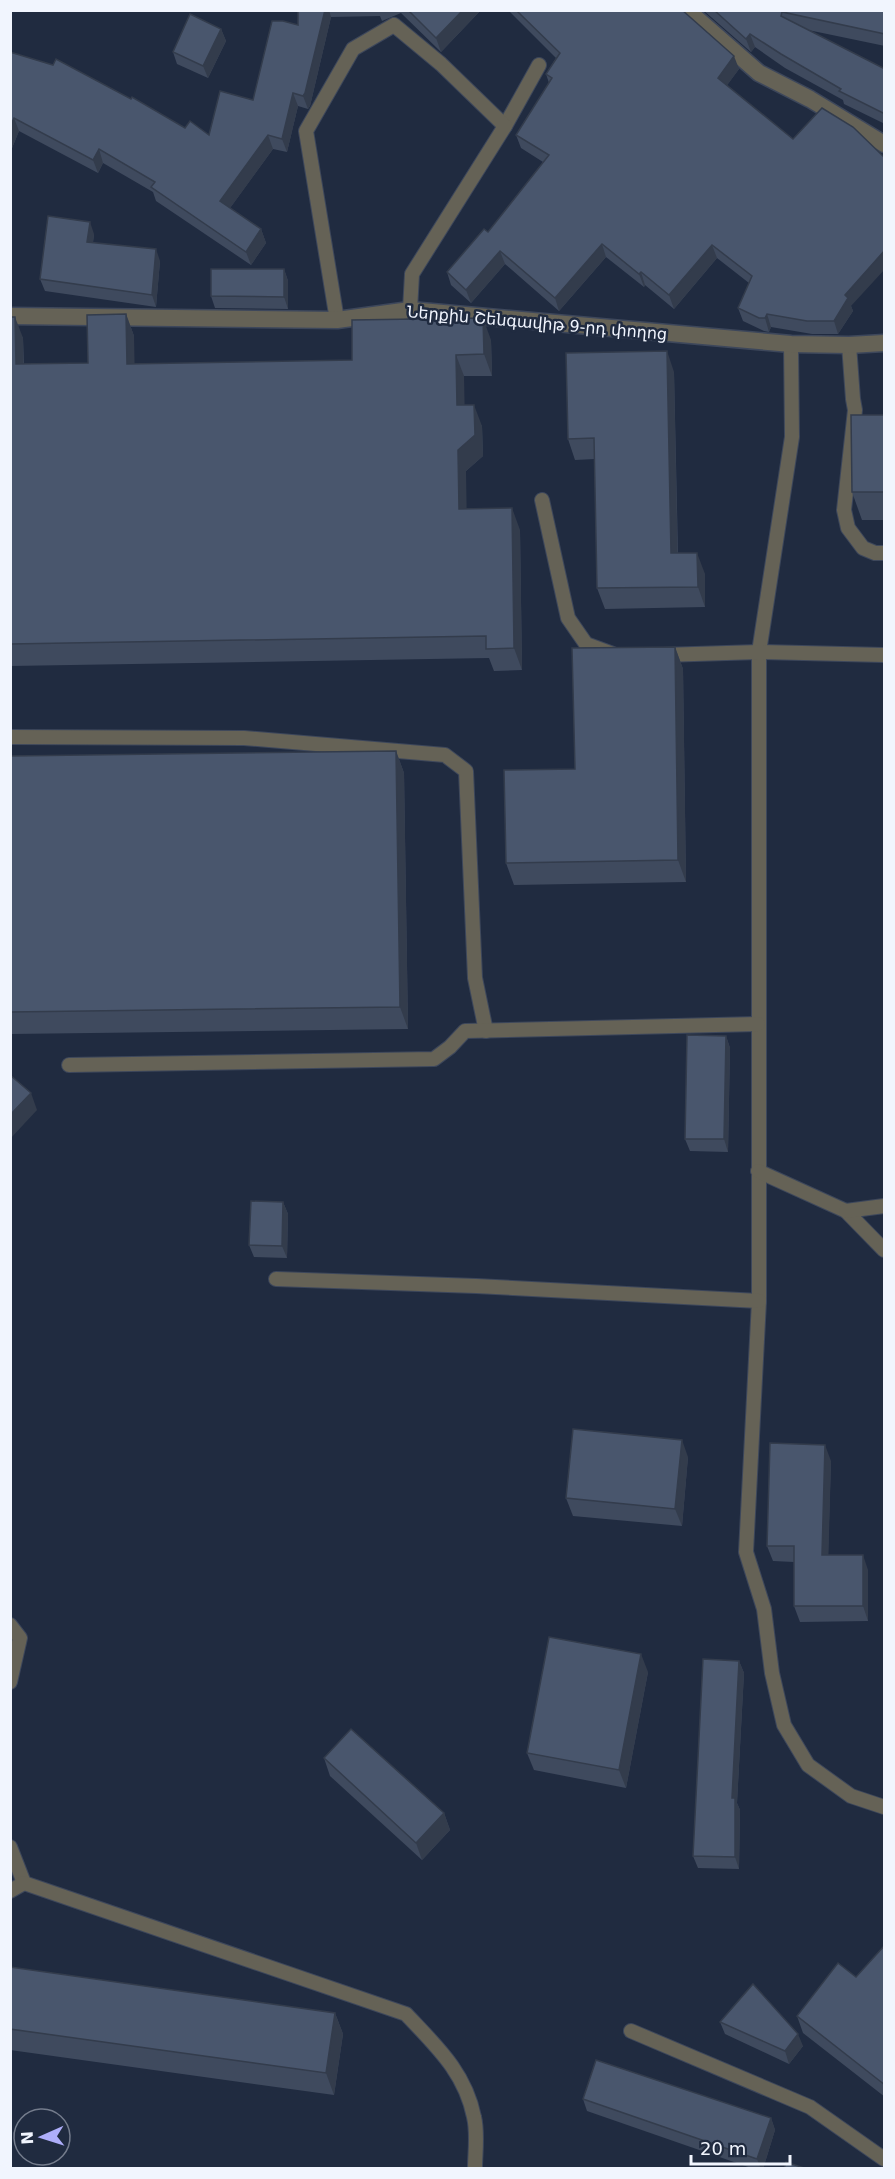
<svg xmlns="http://www.w3.org/2000/svg" width="895" height="2179" font-family="'DejaVu Sans','Noto Sans Armenian',sans-serif">
  <style>
    .lines { fill: none; stroke-linecap: round; stroke-linejoin: round }
    .service-casing { stroke: #3d475b; stroke-width: 16 }
    .minor-casing { stroke: #3d475b; stroke-width: 19 }
    .service { stroke: #656256; stroke-width: 14 }
    .minor { stroke: #656256; stroke-width: 16 }
    .wall { fill: #3f4a5e }
    .shaded-wall { fill: #333c4c }
    .building { fill: #49566d; stroke: #333c4c; stroke-width: 1.5 }
    .labels { text-anchor: middle; dominant-baseline: central; stroke-width: 5; stroke-linejoin: round; paint-order: stroke }
    .street-label { font-size: 16px; fill: #f1f5fe; stroke: #202b40 }
  </style>
  <rect width="100%" height="100%" fill="#202b40"/>
  <g class="lines">
    <defs>
      <g id="service">
        <path d="M505,126L539,65"/>
        <path d="M337,320L306,131L353,49L394,25L441,64L505,126L412,274L410,310"/>
        <path d="M791,344L792,437L759,652V1301L746,1552L764,1609L772,1673L784,1725L808,1765L851,1796L884,1807"/>
        <path d="M849,345L853,399L855,410L844,510L848,528L863,548L875,553H884"/>
        <path d="M542,500L568,618L586,644L613,654"/>
        <path d="M662,655L759,652L884,655"/>
        <path d="M10,737L244,738L445,755L466,771L475,978L486,1031"/>
        <path d="M69,1065L434,1059L450,1047L465,1031L758,1024"/>
        <path d="M758,1171L846,1211L884,1250"/>
        <path d="M846,1211L884,1206"/>
        <path d="M276,1279L476,1286L759,1301"/>
        <path d="M10,1625L20,1638L10,1682"/>
        <path d="M10,1847L24,1883"/>
        <path d="M10,1891L24,1883L406,2014C436,2046 465,2072 474,2117C478,2133 475,2153 475,2168"/>
        <path d="M631,2031L810,2107L884,2159"/>
      </g>
      <g id="minor">
        <path d="M687,10L759,73L810,99L884,144"/>
        <path d="M10,316L337,320L410,310L791,344L849,345L884,343"/>
      </g>
    </defs>
    <use href="#service" class="service-casing"/>
    <use href="#minor" class="minor-casing"/>
    <use href="#service" class="service"/>
    <use href="#minor" class="minor"/>
  </g>
  <g class="wall">
    <path d="M298,10H481L441,52L401,13L382,21L380,16L331,17L310,106L308,109L298,106L287,152L273,149L230,208L261,229L266,243L251,265L156,201L153,192L103,163L98,173L19,131L10,153V52L185,128L209,135L253,100L298,25Z"/>
    <path d="M508,10H682L739,69L727,85L851,306L853,311L838,334H812L771,327L769,332L764,331L743,321L738,308L749,283L717,258L674,309L645,285L644,287L606,257L559,311L505,264L471,303L451,285L447,272L488,232L543,162L521,148L516,135L549,83L546,74L556,58Z"/>
    <path d="M703,10H885V46L808,30L885,69V124L844,104L843,100L785,68L755,47L751,52Z"/>
    <path d="M221,29L226,41L208,78L177,64L173,52Z"/>
    <path d="M94,234L93,243L160,261L156,307L45,291L40,279Z"/>
    <path d="M284,269L288,281V309L215,308L211,296Z"/>
    <path d="M126,314L134,336V364L352,360L491,340L492,376H464V405L482,426L483,456L466,471V509L520,530L522,670L494,671L489,658L10,666V317L23,338L24,364L88,363Z"/>
    <path d="M674,372L678,553L705,574V607L605,609L597,588L595,459L575,460L568,439Z"/>
    <path d="M885,415V520H862L852,492Z"/>
    <path d="M675,647L683,669L686,882L514,885L506,863L575,769Z"/>
    <path d="M396,751L404,773L408,1029L10,1034V756Z"/>
    <path d="M726,1036L730,1048L728,1152L690,1151L685,1139Z"/>
    <path d="M283,1202L288,1214L287,1258L254,1257L249,1245Z"/>
    <path d="M688,1457L682,1526L573,1516L566,1498Z"/>
    <path d="M831,1461L828,1555L868,1570V1621L800,1622L794,1606V1562L773,1561L767,1546Z"/>
    <path d="M739,1661L744,1673L737,1803L740,1810L739,1869L698,1868L693,1856Z"/>
    <path d="M648,1672L626,1788L534,1770L527,1753Z"/>
    <path d="M324,1758L444,1813L450,1830L422,1860L330,1776Z"/>
    <path d="M885,1945V2097L803,2033L797,2016L856,1977Z"/>
    <path d="M10,1967L335,2013L343,2034L334,2095L10,2050Z"/>
    <path d="M720,2022L803,2046L789,2064L725,2034Z"/>
    <path d="M583,2099L771,2118L775,2130L763,2169H754L587,2111Z"/>
  </g>
  <g class="shaded-wall">
    <path d="M325,10H329L331,17L310,106L308,109L303,96Z"/>
    <path d="M463,10H481L441,52L436,38Z"/>
    <path d="M221,29L226,41L208,78L203,66Z"/>
    <path d="M750,34L755,47L751,52L746,39Z"/>
    <path d="M734,56L739,69L723,91L718,78Z"/>
    <path d="M293,93L298,106L287,152L282,139Z"/>
    <path d="M14,118L19,131L10,153V127Z"/>
    <path d="M268,135L273,149L225,215L220,201Z"/>
    <path d="M99,149L103,163L98,173L93,160Z"/>
    <path d="M90,222L94,234L91,255L87,242Z"/>
    <path d="M261,229L266,243L251,265L246,252Z"/>
    <path d="M602,244L606,257L559,311L555,298Z"/>
    <path d="M712,245L717,258L674,309L669,295Z"/>
    <path d="M156,249L160,261L156,307L152,295Z"/>
    <path d="M885,250V269L851,306L853,311L838,334L834,321L845,295Z"/>
    <path d="M500,251L505,264L471,303L466,290Z"/>
    <path d="M284,269L288,281V309L284,297Z"/>
    <path d="M641,272L645,285L644,287L639,274Z"/>
    <path d="M126,314L134,336L135,386L127,364Z"/>
    <path d="M767,314L771,327L769,332L765,318Z"/>
    <path d="M15,317L23,338L24,385L16,364Z"/>
    <path d="M483,318L491,340L492,376L484,354Z"/>
    <path d="M667,351L674,372L678,574L671,553Z"/>
    <path d="M456,355L464,376L465,426L457,405Z"/>
    <path d="M474,405L482,426L483,456L466,471L467,531L459,509L458,450Z"/>
    <path d="M512,508L520,530L522,670L514,648Z"/>
    <path d="M697,553L705,574V607L698,587Z"/>
    <path d="M675,647L683,669L686,882L678,860Z"/>
    <path d="M396,751L404,773L408,1029L400,1007Z"/>
    <path d="M726,1036L730,1048L728,1152L724,1139Z"/>
    <path d="M31,1093L37,1110L10,1139V1115Z"/>
    <path d="M283,1202L288,1214L287,1258L282,1246Z"/>
    <path d="M682,1440L688,1457L682,1526L675,1509Z"/>
    <path d="M825,1445L831,1461L828,1571L822,1555Z"/>
    <path d="M863,1555L868,1570V1621L863,1606Z"/>
    <path d="M641,1654L648,1672L626,1788L619,1770Z"/>
    <path d="M739,1661L744,1673L737,1803L740,1810L739,1869L735,1857L732,1798Z"/>
    <path d="M444,1813L450,1830L422,1860L416,1843Z"/>
    <path d="M335,2013L343,2034L334,2095L326,2073Z"/>
    <path d="M798,2034L803,2046L789,2064L785,2051Z"/>
    <path d="M771,2118L775,2130L763,2169H761L757,2159Z"/>
  </g>
  <g class="building">
    <path d="M298,10H325L305,93L303,96L293,93L282,139L268,135L220,201L261,229L246,252L151,187L155,182L99,149L93,160L14,118L10,127V52L53,65L56,59L131,99L132,97L185,128L190,121L209,135L220,91L253,100L272,21H283L298,25Z"/>
    <path d="M408,10H463L436,38Z"/>
    <path d="M516,10H682L734,56L718,78L793,139L822,108L853,127L885,158V250L845,295L848,298L834,321H807L767,314L765,318H759L738,308L752,276L712,245L669,295L641,272L639,274L602,244L555,298L500,251L466,290L447,272L484,229L488,232L549,155L516,135L552,78L546,74L560,53Z"/>
    <path d="M714,10H885V34L782,12L781,16L885,69V114L839,91L841,89L781,54L750,34L746,39Z"/>
    <path d="M190,14L221,29L203,66L173,52Z"/>
    <path d="M48,216L90,222L87,242L156,249L152,295L40,279Z"/>
    <path d="M211,269H284V297L211,296Z"/>
    <path d="M126,314L127,364L352,360V320L483,318L484,354L456,355L457,405H474L475,435L458,450L459,509L512,508L514,648L486,649V636L10,644V317H15L16,364L88,363L87,315Z"/>
    <path d="M667,351L671,553H697L698,587L597,588L594,438L568,439L566,353Z"/>
    <path d="M851,415H885V492H852Z"/>
    <path d="M675,647L678,860L506,863L504,770L575,769L572,648Z"/>
    <path d="M396,751L400,1007L10,1012V756Z"/>
    <path d="M687,1035L726,1036L724,1139H685Z"/>
    <path d="M10,1075L31,1093L10,1115Z"/>
    <path d="M251,1201L283,1202L282,1246L249,1245Z"/>
    <path d="M573,1429L682,1440L675,1509L566,1498Z"/>
    <path d="M770,1443L825,1445L822,1555H863V1606H794V1546H767Z"/>
    <path d="M549,1637L641,1654L619,1770L527,1753Z"/>
    <path d="M703,1659L739,1661L732,1798H735V1857L693,1856Z"/>
    <path d="M351,1729L444,1813L416,1843L324,1758Z"/>
    <path d="M885,1945V2085L797,2016L838,1963L856,1977Z"/>
    <path d="M10,1967L335,2013L326,2073L10,2029Z"/>
    <path d="M753,1984L798,2034L785,2051L720,2022Z"/>
    <path d="M596,2060L771,2118L757,2159L583,2099Z"/>
    <path d="M786,2162L807,2169H784Z"/>
  </g>
  <g class="labels">
    <g class="street-label">
      <text transform="translate(537 323) rotate(5)">Ներքին Շենգավիթ 9-րդ փողոց</text>
    </g>
  </g>
  <rect width="895" height="2179" fill="none" stroke="#f1f5fe" stroke-width="24"/>
  <g transform="translate(42 2137) rotate(267)"><circle r="28" fill="#202b40" stroke="#747c8c" stroke-width="1.5"/>
  <path d="M0-4.5L10 22L0 15L-10 22Z" fill="#aeaefa"/>
  <text y="-9" font-size="16" font-weight="bold" text-anchor="middle" fill="#f1f5fe">N</text>
  </g>
  <path d="M691 2155v9h99v-9" fill="none" stroke="#f1f5fe" stroke-width="3"/>
  <text x="700" y="2155" font-size="18" fill="#f1f5fe" stroke="#202b40" stroke-width="4.5" paint-order="stroke">20 m</text>
</svg>
